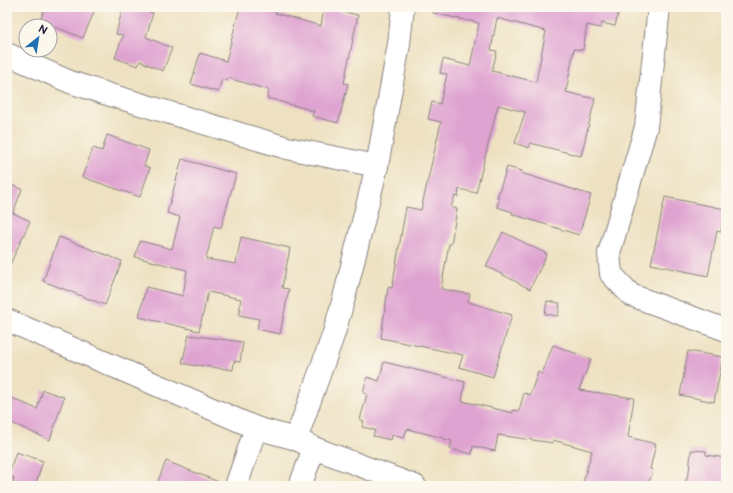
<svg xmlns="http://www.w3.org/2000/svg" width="733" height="493" font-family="'Balsamiq Sans',sans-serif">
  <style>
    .building { fill: #dfa3d1; fill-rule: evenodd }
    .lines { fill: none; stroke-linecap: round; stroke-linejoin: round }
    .minor-casing { stroke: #88827e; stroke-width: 24 }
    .minor { stroke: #fff; stroke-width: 22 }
  </style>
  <rect width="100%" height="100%" fill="#fbf7ec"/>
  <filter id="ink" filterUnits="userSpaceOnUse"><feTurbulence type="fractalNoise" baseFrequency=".025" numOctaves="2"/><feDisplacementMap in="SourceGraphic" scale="8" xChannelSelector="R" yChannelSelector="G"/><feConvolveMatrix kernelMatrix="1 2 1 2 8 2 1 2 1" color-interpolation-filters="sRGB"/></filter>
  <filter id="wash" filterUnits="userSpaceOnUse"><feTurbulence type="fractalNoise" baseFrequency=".012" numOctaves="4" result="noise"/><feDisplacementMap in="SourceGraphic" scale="16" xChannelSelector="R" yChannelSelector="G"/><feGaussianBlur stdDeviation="0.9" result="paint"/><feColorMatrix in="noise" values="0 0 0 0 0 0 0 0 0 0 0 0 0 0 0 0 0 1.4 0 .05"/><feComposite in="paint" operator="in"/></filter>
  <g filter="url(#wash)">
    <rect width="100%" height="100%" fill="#eee1c1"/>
    <g id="blocks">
      <g class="building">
        <path d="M45,7H96L83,38L40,21Z"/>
        <path d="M123,7H132L153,13L146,37L172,48L163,71L140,61L138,66L115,58L123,35L116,34Z"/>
        <path d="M240,7H277L275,13L321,26L324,7H340L339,11L358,15L344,83L348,84L338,123L312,116L314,111L267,98L269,90L228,78L227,81L222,79L218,92L191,84L200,53L226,61Z"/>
        <path d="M434,7H605L619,10L615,26L602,23L600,28L587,25L583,50L574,49L566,92L595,99L581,156L530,143L529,148L515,143L525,112L498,105L476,193L459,189L458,197L455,196L451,207L457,209L451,244H449L441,289L470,294L468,302L512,315L493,377L459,367L463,355L381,338L388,287L392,288L406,207L421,210L441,122L428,119L432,102L440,104L447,74L440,73L443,59L470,66L479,23L433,13ZM497,18L546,31L536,82L492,71L497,51L491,50Z"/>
        <path d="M107,135L149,150L144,166L150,168L140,197L82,177L93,148L102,151Z"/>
        <path d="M182,159L236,174L221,228L214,226L206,259L236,264L241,237L290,248L282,288L289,289L280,334L257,329L259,319L239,315L241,308H239L241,299L208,292L199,331L139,317L146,287L183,296L187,270L135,257L140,241L172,249L180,217L167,213Z"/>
        <path d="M507,167L522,171L521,173L591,195L579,235L512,214L513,212L497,207L499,199L497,198Z"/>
        <path d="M7,183L22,189L13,213L30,221L7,271Z"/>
        <path d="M665,197L725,209L721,232L717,231L708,276L651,264Z"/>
        <path d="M503,232L547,254L530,289L486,266Z"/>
        <path d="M59,237L122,261L105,305L43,281Z"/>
        <path d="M547,301L560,303L558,316L545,314Z"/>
        <path d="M189,335L243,342L240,362L234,361L233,370L196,365V366L182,363Z"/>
        <path d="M553,345L591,359L579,390L634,398L628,437L656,444L650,469L653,470L648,486H582L592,451L553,440V443L498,435L495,451L473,446L472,454L450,449L452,441L444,439V438L407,429L404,438L392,435L391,440L373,436L375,430L362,427L364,421L360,420L367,394L363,393L367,377L379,381L384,362L465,382L462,401L513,413V410L519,411L524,393L530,395L538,372L542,374Z"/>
        <path d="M688,351L723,357L714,402L680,395Z"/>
        <path d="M43,390L64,397L50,440L7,421V396L37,409Z"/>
        <path d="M691,450L706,451V455L726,458V486H684L689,472Z"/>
        <path d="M16,452L43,461L35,486H12L14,478L8,476Z"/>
        <path d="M166,461L224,484V486H156Z"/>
      </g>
    </g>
  </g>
  <g filter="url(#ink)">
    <use href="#blocks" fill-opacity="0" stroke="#88827e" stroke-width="1"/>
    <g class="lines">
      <defs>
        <g id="minor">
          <path d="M659,7L646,127L609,253L611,274L631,295L726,330"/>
          <path d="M7,54L70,82L107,94L287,148L377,166"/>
          <path d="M7,320L256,428L296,439L314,448L415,486"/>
          <path d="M296,439L334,333L344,298L377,166L399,44L403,7"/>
          <path d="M236,486L256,428"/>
          <path d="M300,486L314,448"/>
        </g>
      </defs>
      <use href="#minor" class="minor-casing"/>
      <use href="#minor" class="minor"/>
    </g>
  </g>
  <rect width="733" height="493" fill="none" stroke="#fbf7ec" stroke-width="24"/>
  <g transform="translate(38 38) rotate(30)"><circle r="19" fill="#fbf7ec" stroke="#a4a2a5"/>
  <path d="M0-3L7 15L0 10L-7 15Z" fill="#1f6fb2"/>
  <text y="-6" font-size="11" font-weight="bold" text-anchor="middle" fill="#22223b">N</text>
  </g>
</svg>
